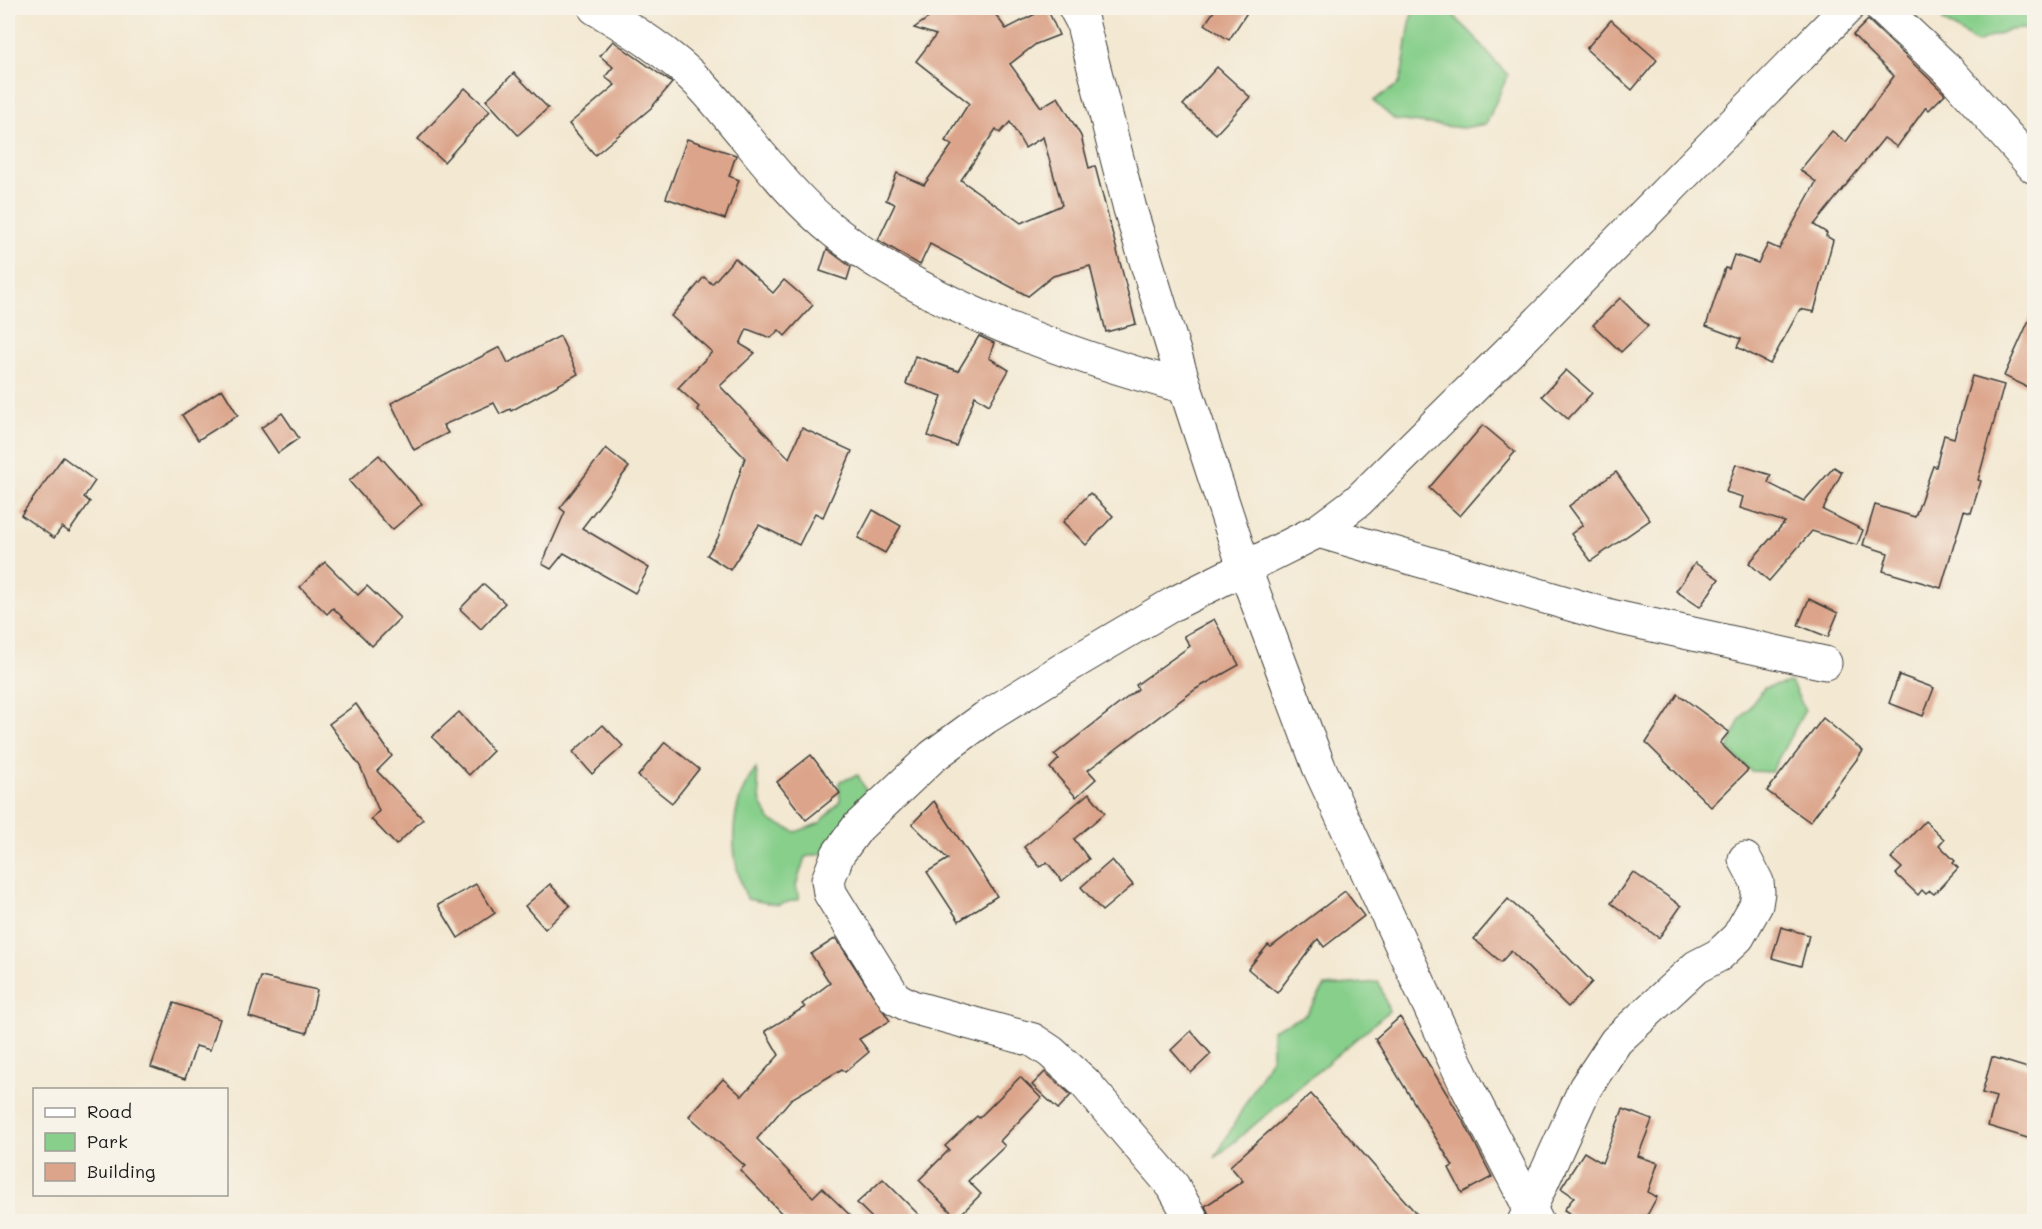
<svg xmlns="http://www.w3.org/2000/svg" width="2042" height="1229" font-family="Mali,sans-serif">
  <style>
    .green { fill: #87cf8b; stroke: #527654; stroke-width: 1.5 }
    .building { fill: #dca58b; fill-rule: evenodd }
    .lines { fill: none; stroke-linecap: round; stroke-linejoin: round }
    .minor-casing { stroke: #3c3b37; stroke-width: 35 }
    .minor { stroke: #fff; stroke-width: 33 }
  </style>
  <rect width="100%" height="100%" fill="#f7f3e8"/>
  <filter id="ink" filterUnits="userSpaceOnUse"><feTurbulence type="fractalNoise" baseFrequency=".0167" numOctaves="2"/><feDisplacementMap in="SourceGraphic" scale="12" xChannelSelector="R" yChannelSelector="G"/><feConvolveMatrix kernelMatrix="1 2 1 2 8 2 1 2 1" color-interpolation-filters="sRGB"/></filter>
  <filter id="wash" filterUnits="userSpaceOnUse"><feTurbulence type="fractalNoise" baseFrequency=".008" numOctaves="4" result="noise"/><feDisplacementMap in="SourceGraphic" scale="24" xChannelSelector="R" yChannelSelector="G"/><feGaussianBlur stdDeviation="1.35" result="paint"/><feColorMatrix in="noise" values="0 0 0 0 0 0 0 0 0 0 0 0 0 0 0 0 0 1.4 0 .05"/><feComposite in="paint" operator="in"/></filter>
  <g filter="url(#wash)">
    <rect width="100%" height="100%" fill="#f3e8d2"/>
    <g class="green">
      <path d="M1414,8H1450C1455,21 1465,25 1474,36C1485,50 1495,62 1508,75L1486,124L1462,128L1395,120L1373,101L1399,84C1407,59 1406,32 1414,8Z"/>
      <path d="M1944,8H2034V28L2008,30L1977,43L1943,21Z"/>
      <path d="M1791,682L1805,710L1771,772L1751,771L1728,749L1739,721L1764,688Z"/>
      <path d="M756,769L761,803L771,821L796,832L820,823L840,801L839,782L858,775L866,791L827,853L805,857L796,886L799,899L778,905L747,899C729,859 727,805 756,769Z"/>
      <path d="M1379,982L1389,1011L1215,1158L1272,1056V1030L1306,1015L1325,986Z"/>
    </g>
    <g id="blocks">
      <g class="building">
        <path d="M943,8H991L1006,29L1047,8L1059,35L1036,44L1010,64L1041,107L1058,97L1081,136L1089,168L1095,166L1136,324L1106,332L1090,266L1053,276L1028,296L930,244L920,265L878,240L895,204L886,200L897,173L924,185L952,145L945,141L969,103L916,61L936,35L914,28ZM1010,122L1025,148L1043,137L1062,205L1021,223L961,180L996,129L1000,133Z"/>
        <path d="M1216,8H1250L1229,40L1205,24Z"/>
        <path d="M1611,20L1657,60L1632,90L1586,49Z"/>
        <path d="M1868,20L1945,94L1929,110L1926,107L1897,147L1884,138L1814,225L1827,233L1826,236L1833,240L1814,312L1800,309L1770,364L1737,347L1741,339L1706,326L1725,268L1729,269L1734,255L1758,263L1768,244L1779,249L1816,182L1800,170L1832,131L1846,142L1894,76L1853,35Z"/>
        <path d="M613,41L672,83L651,108L595,155L569,124L615,85L605,77L613,67L600,56Z"/>
        <path d="M1217,67L1250,97L1216,134L1183,105Z"/>
        <path d="M514,73L548,108L518,135L486,100Z"/>
        <path d="M465,88L490,111L444,162L418,139Z"/>
        <path d="M687,139L736,155L729,176L739,180L725,219L666,198Z"/>
        <path d="M827,249L851,267L847,280L820,271Z"/>
        <path d="M735,258L773,293L784,280L813,305L785,336L779,330L771,338L747,329L740,344L755,353L720,386L789,458L802,428L852,451L823,517L815,513L799,545L759,525L730,570L707,555L718,538L745,458L697,409L699,407L678,388L712,352L671,316L704,277L712,284Z"/>
        <path d="M1620,298L1648,326L1621,352L1593,325Z"/>
        <path d="M2034,309V390L2004,376Z"/>
        <path d="M560,336L578,374L511,411L510,409L500,414L494,403L443,425L448,433L414,450L391,403L500,347L508,363Z"/>
        <path d="M979,336L994,343L989,358L1009,370L989,405L975,396L956,446L928,436L942,396L906,384L915,356L958,371Z"/>
        <path d="M1566,370L1592,393L1568,419L1542,396Z"/>
        <path d="M1972,376L2004,385L1978,480L1981,481L1971,513L1964,511L1941,588L1883,571L1888,553L1863,545L1875,505L1915,517L1933,466L1936,467L1944,435L1954,438Z"/>
        <path d="M222,389L238,415L198,440L182,415Z"/>
        <path d="M282,413L299,438L278,453L261,428Z"/>
        <path d="M1483,425L1515,452L1460,516L1429,488Z"/>
        <path d="M606,448L629,467L582,528L649,568L635,593L564,553L551,569L542,564L565,512L560,508Z"/>
        <path d="M379,455L422,504L392,530L349,481Z"/>
        <path d="M63,457L95,481L84,497L90,502L69,532L62,527L54,538L21,515Z"/>
        <path d="M1736,464L1771,475L1768,483L1804,501L1834,467L1842,472L1823,510L1863,530L1857,545L1812,531L1769,581L1749,563L1785,522L1740,508L1743,497L1726,492Z"/>
        <path d="M1616,472L1650,520L1591,561L1571,534L1583,525L1569,506Z"/>
        <path d="M1090,493L1113,516L1086,545L1063,522Z"/>
        <path d="M873,510L901,526L885,553L858,538Z"/>
        <path d="M325,562L358,595L367,586L400,618L372,646L333,608L327,614L300,587Z"/>
        <path d="M1695,563L1719,579L1700,607L1676,591Z"/>
        <path d="M484,584L505,603L481,629L460,609Z"/>
        <path d="M1809,599L1838,613L1828,637L1798,625Z"/>
        <path d="M1214,619L1239,665L1196,689L1088,770L1096,779L1076,797L1050,768L1059,759L1054,755L1138,689L1136,685L1190,646L1184,636Z"/>
        <path d="M1899,675L1934,688L1923,716L1889,703Z"/>
        <path d="M1678,694L1729,732L1720,743L1748,770L1711,807L1646,743Z"/>
        <path d="M356,704L392,756L377,771L423,819L396,845L371,819L379,811L360,766L329,724Z"/>
        <path d="M459,712L493,751L469,775L432,737Z"/>
        <path d="M1823,718L1863,751L1810,822L1767,791Z"/>
        <path d="M603,725L623,746L592,774L573,752Z"/>
        <path d="M665,742L699,769L672,803L638,776Z"/>
        <path d="M811,755L840,793L806,820L777,782Z"/>
        <path d="M1089,793L1105,813L1074,839L1089,859L1062,881L1047,862L1040,867L1024,847Z"/>
        <path d="M934,801L997,896L959,921L927,872L948,859L912,824Z"/>
        <path d="M1925,821L1944,839L1939,845L1955,861L1953,863L1958,868L1934,894L1930,891L1926,894L1922,890L1918,895L1896,874L1902,868L1891,858Z"/>
        <path d="M1112,860L1133,885L1102,911L1081,887Z"/>
        <path d="M1633,872L1681,906L1659,938L1611,903Z"/>
        <path d="M476,884L495,913L458,938L438,905Z"/>
        <path d="M550,884L570,906L545,929L525,906Z"/>
        <path d="M1345,891L1364,916L1324,947L1318,939L1277,993L1248,969L1268,945L1271,947Z"/>
        <path d="M1508,899L1535,923L1592,982L1568,1007L1511,951L1501,962L1474,939Z"/>
        <path d="M1781,927L1809,935L1801,966L1772,958Z"/>
        <path d="M836,938L890,1021L859,1039L869,1052L845,1072L842,1069L791,1099L757,1139L813,1197L822,1188L856,1221H789L740,1170L745,1166L689,1116L723,1079L742,1096L779,1055L765,1031L805,1007L802,1004L830,983L811,954Z"/>
        <path d="M261,977L317,990L307,1033L249,1017Z"/>
        <path d="M174,1003L220,1019L210,1050L196,1046L185,1079L151,1067Z"/>
        <path d="M1400,1017L1464,1122L1492,1177L1462,1193L1449,1168L1453,1166L1375,1039Z"/>
        <path d="M1191,1031L1211,1054L1191,1073L1171,1050Z"/>
        <path d="M1992,1057L2034,1070V1140L1988,1126L1996,1097L1982,1093Z"/>
        <path d="M1045,1072L1071,1095L1058,1109L1032,1085Z"/>
        <path d="M1020,1077L1041,1098L1000,1141L1005,1146L968,1181L981,1194L957,1218L919,1180L949,1150L945,1146L977,1116L979,1118Z"/>
        <path d="M1311,1094L1375,1167L1423,1221H1212L1205,1206L1243,1181L1230,1166Z"/>
        <path d="M1623,1109L1652,1120L1638,1156L1658,1163L1648,1192L1657,1197L1644,1221H1582L1564,1210L1574,1197L1561,1188L1584,1152L1602,1163Z"/>
        <path d="M883,1179L925,1221H875L857,1203Z"/>
      </g>
    </g>
  </g>
  <g filter="url(#ink)">
    <use href="#blocks" fill-opacity="0" stroke="#3c3b37" stroke-width="1.5"/>
    <g class="lines">
      <defs>
        <g id="minor">
          <path d="M595,8C632,30 671,54 701,85C746,133 783,191 835,232C927,305 1072,357 1185,387"/>
          <path d="M1075,8L1082,21L1130,209L1185,387L1244,567L1319,767L1467,1087L1537,1222"/>
          <path d="M1882,8L1949,71L2034,167"/>
          <path d="M1318,531L1611,616L1825,663"/>
          <path d="M1193,1222L1173,1186L1085,1083L1051,1052L1033,1040L912,1007L895,998L830,893L828,880L838,854L858,827L933,756L985,718L1070,665L1173,604L1318,531L1358,501L1525,336L1847,8"/>
          <path d="M1524,1222L1585,1088L1616,1041L1696,967L1719,955L1738,937L1756,905L1758,892L1757,882L1745,859"/>
        </g>
      </defs>
      <use href="#minor" class="minor-casing"/>
      <use href="#minor" class="minor"/>
    </g>
  </g>
  <rect width="2042" height="1229" fill="none" stroke="#f7f3e8" stroke-width="30"/>
  <rect x="33" y="1088" width="195" height="108" fill="#f7f3e8" stroke="#9f9d96" stroke-width="1.5"/>
  <rect x="45" y="1108" width="30" height="9" fill="#ffffff" stroke="#9f9d96" stroke-width="1.5"/>
  <text x="87" y="1118" font-size="18" fill="#1c1c1c">Road</text>
  <rect x="45" y="1133" width="30" height="18" fill="#87cf8b" stroke="#9f9d96" stroke-width="1.5"/>
  <text x="87" y="1148" font-size="18" fill="#1c1c1c">Park</text>
  <rect x="45" y="1163" width="30" height="18" fill="#dca58b" stroke="#9f9d96" stroke-width="1.5"/>
  <text x="87" y="1178" font-size="18" fill="#1c1c1c">Building</text>
</svg>
